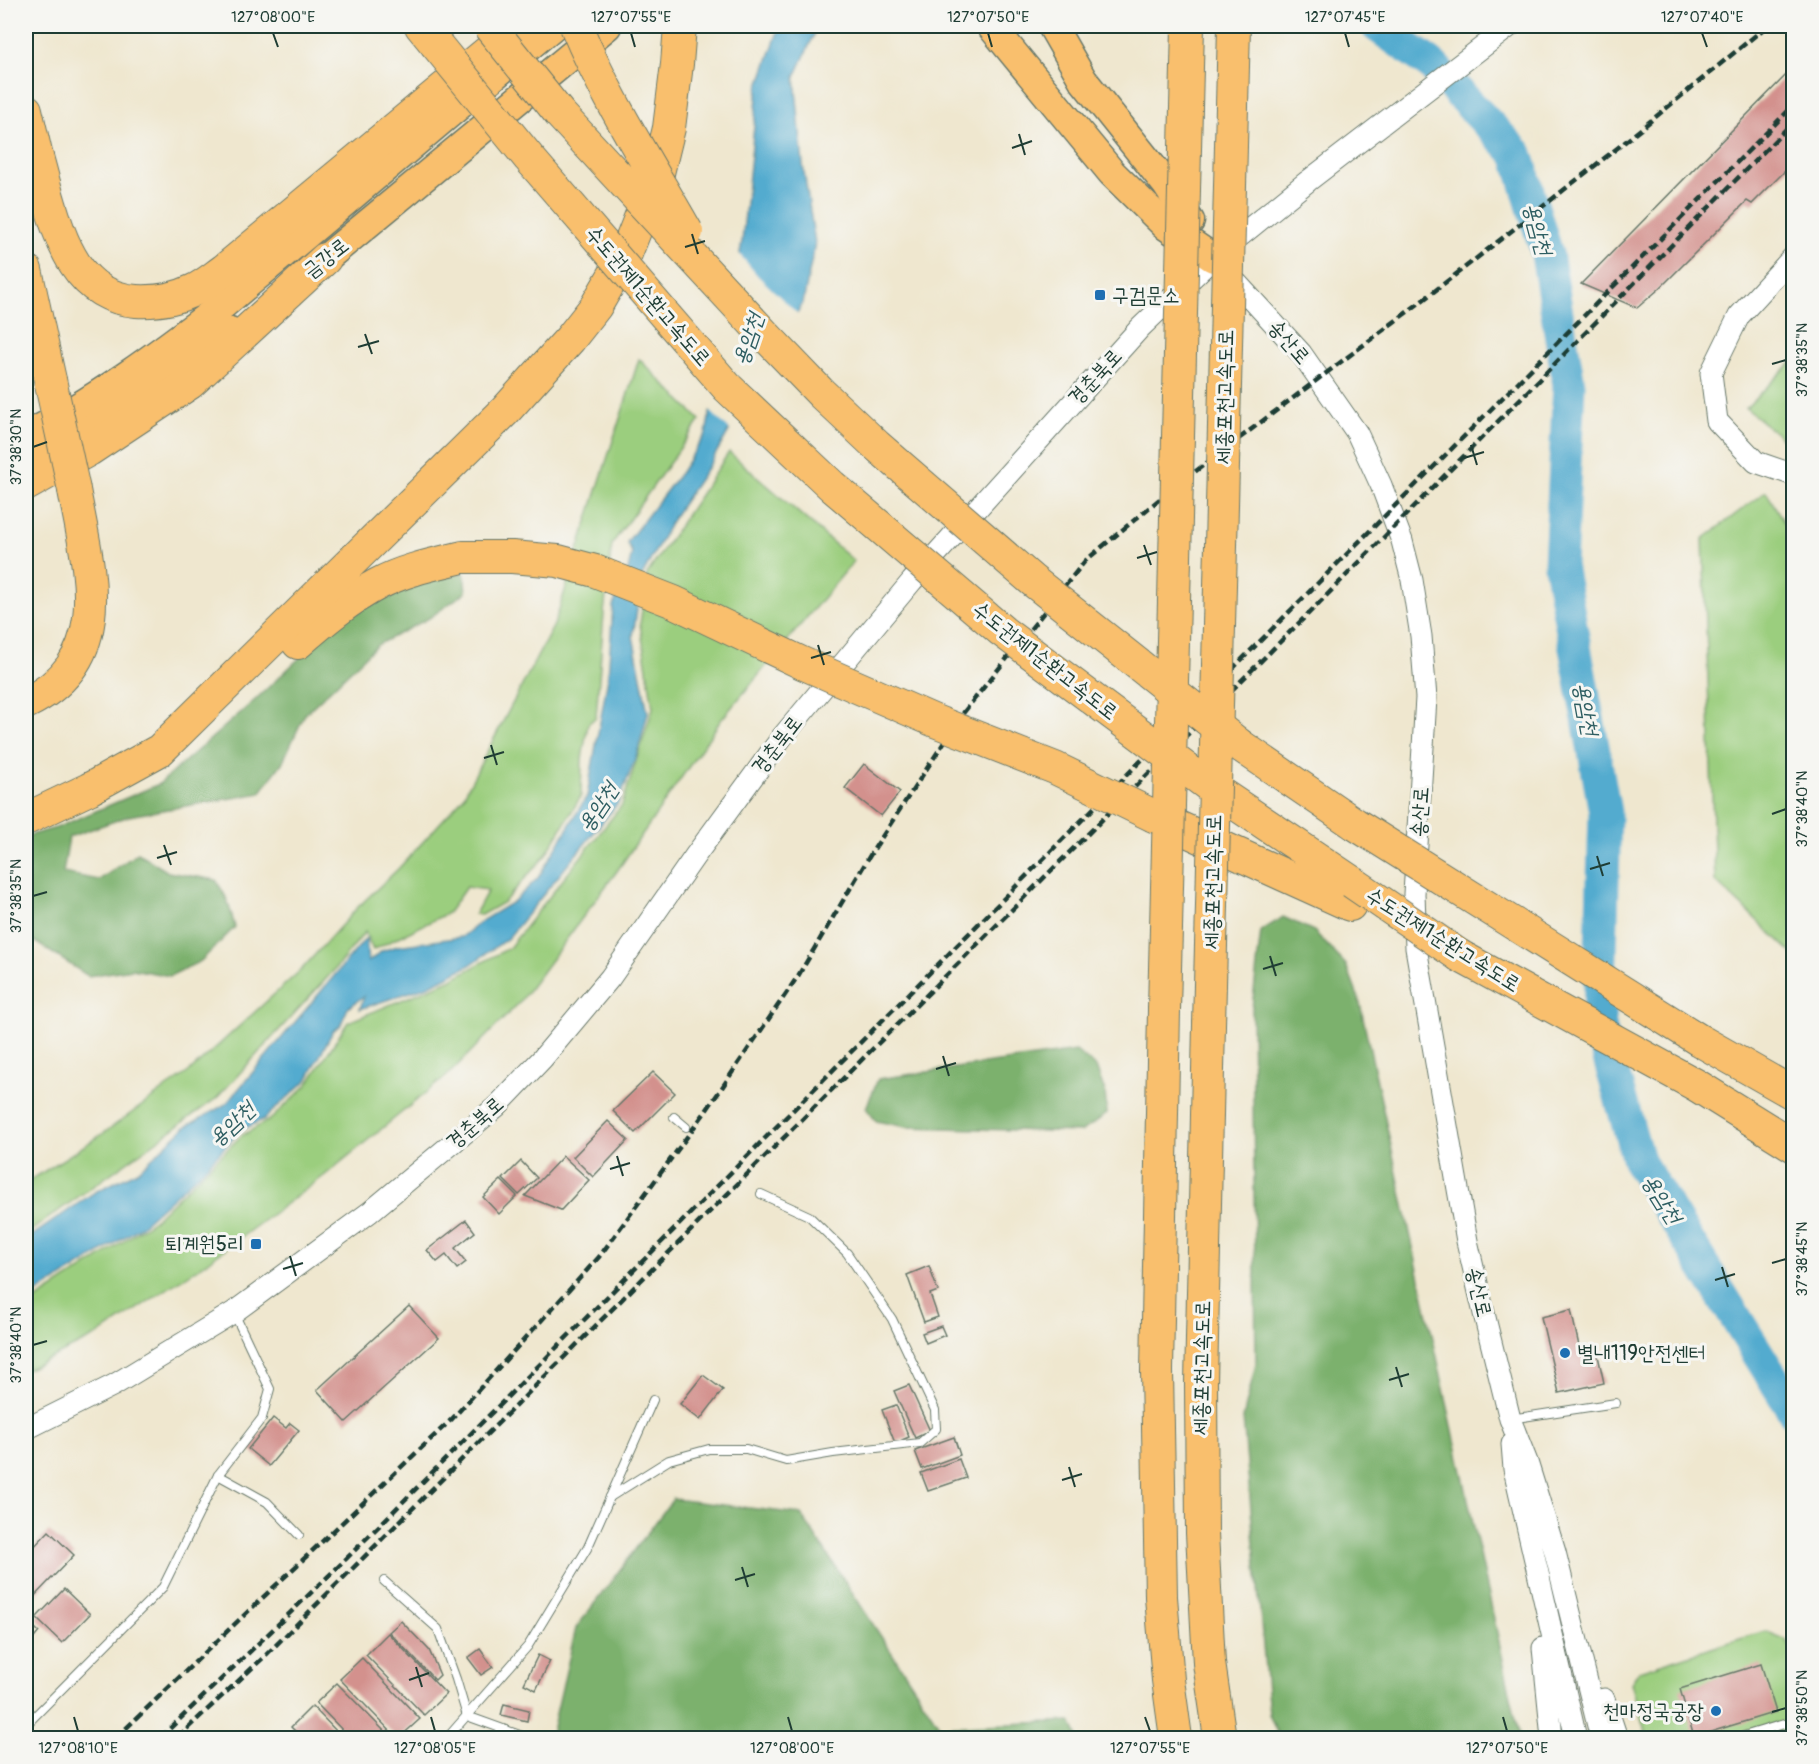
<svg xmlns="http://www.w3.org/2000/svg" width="1819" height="1764" font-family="Pangolin,'Poor Story',sans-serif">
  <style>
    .green { fill: #9bce7e; stroke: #5d8659; stroke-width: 1.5 }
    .forest { fill: #7cb16d; stroke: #4e7750; stroke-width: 1.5 }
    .water { fill: #52abcf; stroke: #387482; stroke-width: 1.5 }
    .pier { fill: #efe7cf }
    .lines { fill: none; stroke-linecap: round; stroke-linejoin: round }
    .river { stroke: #52abcf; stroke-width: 33 }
    .building { fill: #d3918d }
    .service-casing { stroke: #68786a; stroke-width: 10 }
    .tertiary-casing { stroke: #68786a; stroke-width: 23 }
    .trunk-casing { stroke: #68786a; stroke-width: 31 }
    .motorway-casing { stroke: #68786a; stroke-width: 34 }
    .service { stroke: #fff; stroke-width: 8 }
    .tertiary { stroke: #fff; stroke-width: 21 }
    .trunk { stroke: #f9bf6d; stroke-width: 28 }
    .motorway { stroke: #f9bf6d; stroke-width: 32 }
    .rail { stroke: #1f3d34; stroke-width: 4.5; stroke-dasharray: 9 4.5; stroke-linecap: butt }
    .motorway-bridge-casing { stroke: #68786a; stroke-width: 34; stroke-linecap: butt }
    .motorway-bridge { stroke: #f9bf6d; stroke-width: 32 }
    .ticks { fill: none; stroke: #1f3d34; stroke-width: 2 }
    .poi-dot { fill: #1f6fb2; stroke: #f6f6f2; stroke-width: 2 }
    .labels { text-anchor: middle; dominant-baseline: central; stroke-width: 6; stroke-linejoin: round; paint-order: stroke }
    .street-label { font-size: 21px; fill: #1f3d34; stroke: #f6f6f2 }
    .poi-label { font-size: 21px; fill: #1f3d34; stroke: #f6f6f2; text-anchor: start }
    .water-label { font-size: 22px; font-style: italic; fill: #2e5e62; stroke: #f6f6f2 }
    .neatline { fill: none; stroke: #1f3d34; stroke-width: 2 }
    .ticks-label { font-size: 15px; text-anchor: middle; fill: #1f3d34 }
  </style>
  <rect width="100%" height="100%" fill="#f6f6f2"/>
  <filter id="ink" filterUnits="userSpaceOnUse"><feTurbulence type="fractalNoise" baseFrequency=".0167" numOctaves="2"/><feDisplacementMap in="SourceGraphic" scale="12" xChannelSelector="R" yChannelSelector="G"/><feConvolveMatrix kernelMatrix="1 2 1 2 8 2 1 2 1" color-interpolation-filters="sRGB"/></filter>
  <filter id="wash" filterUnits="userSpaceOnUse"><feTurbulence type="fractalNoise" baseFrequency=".008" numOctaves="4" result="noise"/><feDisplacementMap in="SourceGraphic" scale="24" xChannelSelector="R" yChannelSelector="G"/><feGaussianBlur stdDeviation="1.35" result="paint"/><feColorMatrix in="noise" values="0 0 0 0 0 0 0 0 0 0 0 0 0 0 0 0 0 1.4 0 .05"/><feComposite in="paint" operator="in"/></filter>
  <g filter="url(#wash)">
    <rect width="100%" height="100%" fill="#efe7cf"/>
    <g class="green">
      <path d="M639,359L700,420L612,544L604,613L596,717L588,724L582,759L581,796L545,856L504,902L481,915L475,914L488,890L466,887L448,913L373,950L365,932L335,969L217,1098L26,1234V1183L98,1137L190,1071L302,969L358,907L398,869L462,799L554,625Z"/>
      <path d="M1793,361L1794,410L1790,445L1746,408Z"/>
      <path d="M729,452L854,561L721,720L617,871L520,1002L450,1073L324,1176L206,1263L96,1336L26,1370V1306L101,1257L154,1220L241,1136L271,1119L307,1085L348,1022L450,980L509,948L622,805L653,708L640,624L647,574Z"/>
      <path d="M1766,491L1793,538V954L1715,881L1703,539Z"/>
      <path d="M1765,1631L1785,1639L1793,1652V1738H1647L1631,1683L1639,1671Z"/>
    </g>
    <g class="forest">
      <path d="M464,573L466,592L429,618L377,645L305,714L282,763L260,793L129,816L69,837L63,873L99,880L138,853L168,872L216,880L227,899L235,927L201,961L170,976L132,969L88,976L26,936V836L56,828L159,784L255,700L344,616L426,581Z"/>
      <path d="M1283,917L1314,931L1346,965L1359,999L1520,1738H1279L1269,1714L1243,1418L1256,1364L1252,1008L1261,931Z"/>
      <path d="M1076,1051L1096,1067L1105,1092L1107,1114L1081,1132L906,1127L876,1121L866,1108L878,1079Z"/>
      <path d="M673,1499L801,1514L940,1727L1071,1721L1078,1738H553L551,1735L576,1628Z"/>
    </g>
    <g class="water">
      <path d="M780,26H818L795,77L803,165L815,243L803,303L711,462L673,518L642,576L633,636L648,713L637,754L618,803L508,938L470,965L428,986L360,1009L364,996L348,1008L340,1026L333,1031L307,1080L264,1119L240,1131L203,1170L139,1228L26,1300V1240L95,1192L138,1171L185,1127L226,1104L366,938L368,962L382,951L397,946L462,937L483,920L513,902L538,878L587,796L608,677L613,606L628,570L632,553L627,542L681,472L706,434L742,242L758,88Z"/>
      <path d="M1355,26H1391L1432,65L1376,42Z"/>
    </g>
    <g class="pier">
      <path d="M1399,29L1434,63V68H1431L1377,46Z"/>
      <path d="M737,251L758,276L799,315L732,432L708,409Z"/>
    </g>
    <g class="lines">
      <path class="river" d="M1377,26L1432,65L1517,154L1547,254L1569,385L1560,565L1605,812L1599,1023L1638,1160L1794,1412"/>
    </g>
    <g id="blocks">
      <g class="building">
        <path d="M1794,67V162L1752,204L1747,201L1659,289L1637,308L1581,284Z"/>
        <path d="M864,764L900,792L881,816L845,788Z"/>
        <path d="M653,1072L675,1093L635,1133L613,1111Z"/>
        <path d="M608,1121L628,1140L593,1177L573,1157Z"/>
        <path d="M563,1156L589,1180L561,1210L525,1196Z"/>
        <path d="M521,1161L537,1178L519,1195L503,1179Z"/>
        <path d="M501,1180L517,1196L499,1214L483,1197Z"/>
        <path d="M466,1220L475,1232L455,1248L466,1262L457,1269L446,1255L437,1262L427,1250Z"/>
        <path d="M929,1266L938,1291L930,1294L938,1317L924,1322L907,1275Z"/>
        <path d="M409,1306L439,1338L346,1422L317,1390Z"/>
        <path d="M1571,1310L1581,1355L1597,1351L1604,1383L1559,1393L1541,1317Z"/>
        <path d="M941,1326L945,1335L926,1343L922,1333Z"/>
        <path d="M703,1375L723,1390L700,1420L680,1404Z"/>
        <path d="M909,1385L930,1431L915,1438L894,1391Z"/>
        <path d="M896,1405L909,1437L895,1443L882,1410Z"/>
        <path d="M273,1418L286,1428L290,1423L299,1430L269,1466L248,1449Z"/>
        <path d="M954,1437L960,1455L922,1469L915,1451Z"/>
        <path d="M959,1459L966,1478L928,1491L921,1473Z"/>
        <path d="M49,1531L74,1555L26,1605V1555Z"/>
        <path d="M64,1589L90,1614L62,1643L36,1618Z"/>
        <path d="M26,1619L39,1632L26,1648Z"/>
        <path d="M401,1621L429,1650L440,1675L435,1680L389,1632Z"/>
        <path d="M388,1633L446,1694L424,1715L366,1655Z"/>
        <path d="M480,1649L493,1667L481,1675L468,1658Z"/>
        <path d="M538,1655L550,1661L536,1690L524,1684Z"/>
        <path d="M362,1658L420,1719L399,1738H397L340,1679Z"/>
        <path d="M1761,1664L1776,1712L1694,1737L1680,1689Z"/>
        <path d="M337,1683L391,1738H350L316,1703Z"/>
        <path d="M504,1704L529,1710L527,1721L501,1715Z"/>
        <path d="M312,1706L343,1738H302L291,1727Z"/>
      </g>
    </g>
  </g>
  <g filter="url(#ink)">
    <use href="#blocks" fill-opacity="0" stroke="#68786a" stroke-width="1.5"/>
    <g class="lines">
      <defs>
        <g id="service">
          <path d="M674,1117L686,1127"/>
          <path d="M1510,1419L1616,1403"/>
          <path d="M218,1475L267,1502L299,1535"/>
          <path d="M610,1497L669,1460L709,1449H746L786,1461L833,1453L920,1443L936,1429L935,1410L892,1319L847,1253L809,1216L761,1194"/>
          <path d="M384,1581L438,1629L456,1679L467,1716L528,1738"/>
          <path d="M26,1725L163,1587L218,1475L262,1418L270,1389L234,1313"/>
          <path d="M447,1738L528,1646L588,1547L653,1400"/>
          <path d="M1737,1738L1794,1721"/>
        </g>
        <g id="tertiary">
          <path d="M1794,256L1739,316L1711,373L1717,421L1756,462L1794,475"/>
          <path d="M1224,269L1301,353L1357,433L1381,485L1402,541L1412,580L1421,636L1426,698L1414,894L1416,948L1467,1241L1487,1326L1510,1419L1527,1462L1555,1552L1601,1738"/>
          <path d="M26,1429L114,1385L234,1312L370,1212L496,1107L542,1059L610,978L695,856L782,737L912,581L1140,328L1213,258L1308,181L1510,26"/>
          <path d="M1512,1444L1514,1469L1576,1738"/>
          <path d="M1543,1648L1552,1738"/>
          <path d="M1604,1699L1617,1738"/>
        </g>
        <g id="trunk">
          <path d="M991,26L1112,173L1166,226L1213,258"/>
          <path d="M1052,26L1083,80L1166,184L1190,221"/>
          <path d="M308,273L607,26"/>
          <path d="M26,436C96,401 161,352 224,304L553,26"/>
          <path d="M26,463L114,416L230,331"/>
        </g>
        <g id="motorway">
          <path d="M421,26L435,43"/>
          <path d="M26,110C32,138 39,166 47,194C61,242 78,297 136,301C156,302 176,299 194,290C205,285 214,277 224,270L519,26"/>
          <path d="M26,270L50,380"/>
          <path d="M26,485L89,450L190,383L325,259"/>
          <path d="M298,643C323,621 348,600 378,584C404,570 434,564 463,557"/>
          <path d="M26,703C117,659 89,570 74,490"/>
          <path d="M1241,746L1355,824"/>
          <path d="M1212,788L1352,882"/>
          <path d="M1154,816L1350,905"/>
          <path d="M26,819L89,789L160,750L505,411L570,339L596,306L625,256L658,173L669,128L677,64L680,26"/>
          <path d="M1460,956L1696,1085L1794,1146"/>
          <path d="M1164,1010L1157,1371L1161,1597L1168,1680L1176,1738"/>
          <path d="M1209,1025L1201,1383L1202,1533L1209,1663L1220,1738"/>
        </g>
      </defs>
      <use href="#service" class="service-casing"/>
      <use href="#tertiary" class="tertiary-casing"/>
      <use href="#trunk" class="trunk-casing"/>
      <use href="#motorway" class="motorway-casing"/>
      <use href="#service" class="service"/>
      <use href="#tertiary" class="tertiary"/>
      <use href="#trunk" class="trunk"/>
      <use href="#motorway" class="motorway"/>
      <g class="rail">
        <path d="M116,1738L239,1620L452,1419L599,1257L706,1111L798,976L872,852L964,712L1085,561L1168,492L1418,304L1620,146L1767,26"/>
        <path d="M160,1738L343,1562L1794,105"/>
        <path d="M177,1738L264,1657L1320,602L1794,121"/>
      </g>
      <defs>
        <g id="motorway-bridge">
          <path d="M489,26L560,114L764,334L821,393L876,445L1033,581L1241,746"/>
          <path d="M576,26C606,98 649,165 687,232"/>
          <path d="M435,43L529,158L727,387L832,486L1002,631L1212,788"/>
          <path d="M50,380L74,490"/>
          <path d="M463,557H512L558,561L595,571L674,602L802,663L935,721L1055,768L1154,816"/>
          <path d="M1355,824L1699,1040L1794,1094"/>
          <path d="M1352,882L1460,956"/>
          <path d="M1164,1010L1188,26"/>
          <path d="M1209,1025L1234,26"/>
        </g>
      </defs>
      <use href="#motorway-bridge" class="motorway-bridge-casing"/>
      <use href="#motorway-bridge" class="motorway-bridge"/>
    </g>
  </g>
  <path class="ticks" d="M273,33L278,47M631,33L635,47M988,33L992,47M1345,33L1349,47M1702,33L1707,47M1019,134L1025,155M1012,148L1032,141M692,234L698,254M685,247L705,241M365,334L372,354M358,347L379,341M1772,364L1786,360M1471,445L1477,465M33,447L47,442M1464,458L1484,452M1144,545L1151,565M1137,558L1157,552M818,645L824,665M811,658L831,652M491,745L497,765M484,758L504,752M1772,814L1786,809M164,845L171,865M1597,856L1603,876M157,858L177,852M1590,869L1610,863M33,896L47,892M1270,956L1276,976M1263,969L1283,963M943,1056L949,1076M936,1069L956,1063M617,1156L623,1176M610,1169L630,1163M290,1256L296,1276M1772,1263L1786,1259M1722,1267L1728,1287M283,1269L303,1263M1715,1280L1735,1274M33,1345L47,1341M1396,1367L1402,1387M1389,1380L1409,1374M1069,1467L1075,1487M1062,1480L1082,1474M742,1567L748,1587M735,1580L755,1574M416,1667L422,1687M409,1680L429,1673M1772,1712L1786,1708M74,1717L78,1731M431,1717L435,1731M788,1717L792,1731M1145,1717L1150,1731M1503,1717L1507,1731"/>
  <g class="poi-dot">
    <rect x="1094" y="289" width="12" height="12" rx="3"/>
    <rect x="250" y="1238" width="12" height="12" rx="3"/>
    <circle cx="1565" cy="1353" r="6"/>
    <circle cx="1716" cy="1711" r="6"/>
  </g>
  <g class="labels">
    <g class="street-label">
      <text transform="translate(326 258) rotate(-38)">금강로</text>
      <text transform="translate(648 296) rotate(49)">수도권제1순환고속도로</text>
      <text transform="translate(1289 342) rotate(49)">송산로</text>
      <text transform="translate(1095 377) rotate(-47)">경춘북로</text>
      <text transform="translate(1225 397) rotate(-89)">세종포천고속도로</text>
      <text transform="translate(1045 661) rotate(38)">수도권제1순환고속도로</text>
      <text transform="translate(777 745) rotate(-52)">경춘북로</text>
      <text transform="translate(1420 812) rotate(-86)">송산로</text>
      <text transform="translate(1213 882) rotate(-89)">세종포천고속도로</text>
      <text transform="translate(1443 940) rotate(32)">수도권제1순환고속도로</text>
      <text transform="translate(475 1123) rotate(-41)">경춘북로</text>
      <text transform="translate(1479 1292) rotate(77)">송산로</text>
      <text transform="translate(1202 1368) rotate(-89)">세종포천고속도로</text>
    </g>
    <g class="poi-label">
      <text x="1112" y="295">구검문소</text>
      <text x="244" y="1244" text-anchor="end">퇴계원5리</text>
      <text x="1577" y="1353">별내119안전센터</text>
      <text x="1704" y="1711" text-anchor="end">천마정국궁장</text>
    </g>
    <g class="water-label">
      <text transform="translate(1538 229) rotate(75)">용암천</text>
      <text transform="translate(748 339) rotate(-71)">용암천</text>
      <text transform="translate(1586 709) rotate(80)">용암천</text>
      <text transform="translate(598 807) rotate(-56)">용암천</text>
      <text transform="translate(232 1124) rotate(-43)">용암천</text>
      <text transform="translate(1662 1199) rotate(58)">용암천</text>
    </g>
  </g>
  <rect width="1819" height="1764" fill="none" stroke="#f6f6f2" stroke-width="66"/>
  <rect x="33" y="33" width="1753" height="1698" class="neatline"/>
  <g class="ticks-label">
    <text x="273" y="22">127°08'00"E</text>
    <text x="631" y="22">127°07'55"E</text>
    <text x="988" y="22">127°07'50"E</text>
    <text x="1345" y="22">127°07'45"E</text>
    <text x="1702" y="22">127°07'40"E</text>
    <text transform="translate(1802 360) rotate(-90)" y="5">37°38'35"N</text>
    <text transform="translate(16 447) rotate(-90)" y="5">37°38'30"N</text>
    <text transform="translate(1802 809) rotate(-90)" y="5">37°38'40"N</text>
    <text transform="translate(16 896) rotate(-90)" y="5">37°38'35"N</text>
    <text transform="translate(1802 1259) rotate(-90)" y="5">37°38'45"N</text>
    <text transform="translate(16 1345) rotate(-90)" y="5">37°38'40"N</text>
    <text transform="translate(1802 1708) rotate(-90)" y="5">37°38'50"N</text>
    <text x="78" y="1753">127°08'10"E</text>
    <text x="435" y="1753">127°08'05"E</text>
    <text x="792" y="1753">127°08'00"E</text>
    <text x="1150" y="1753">127°07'55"E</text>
    <text x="1507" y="1753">127°07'50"E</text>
  </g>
</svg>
